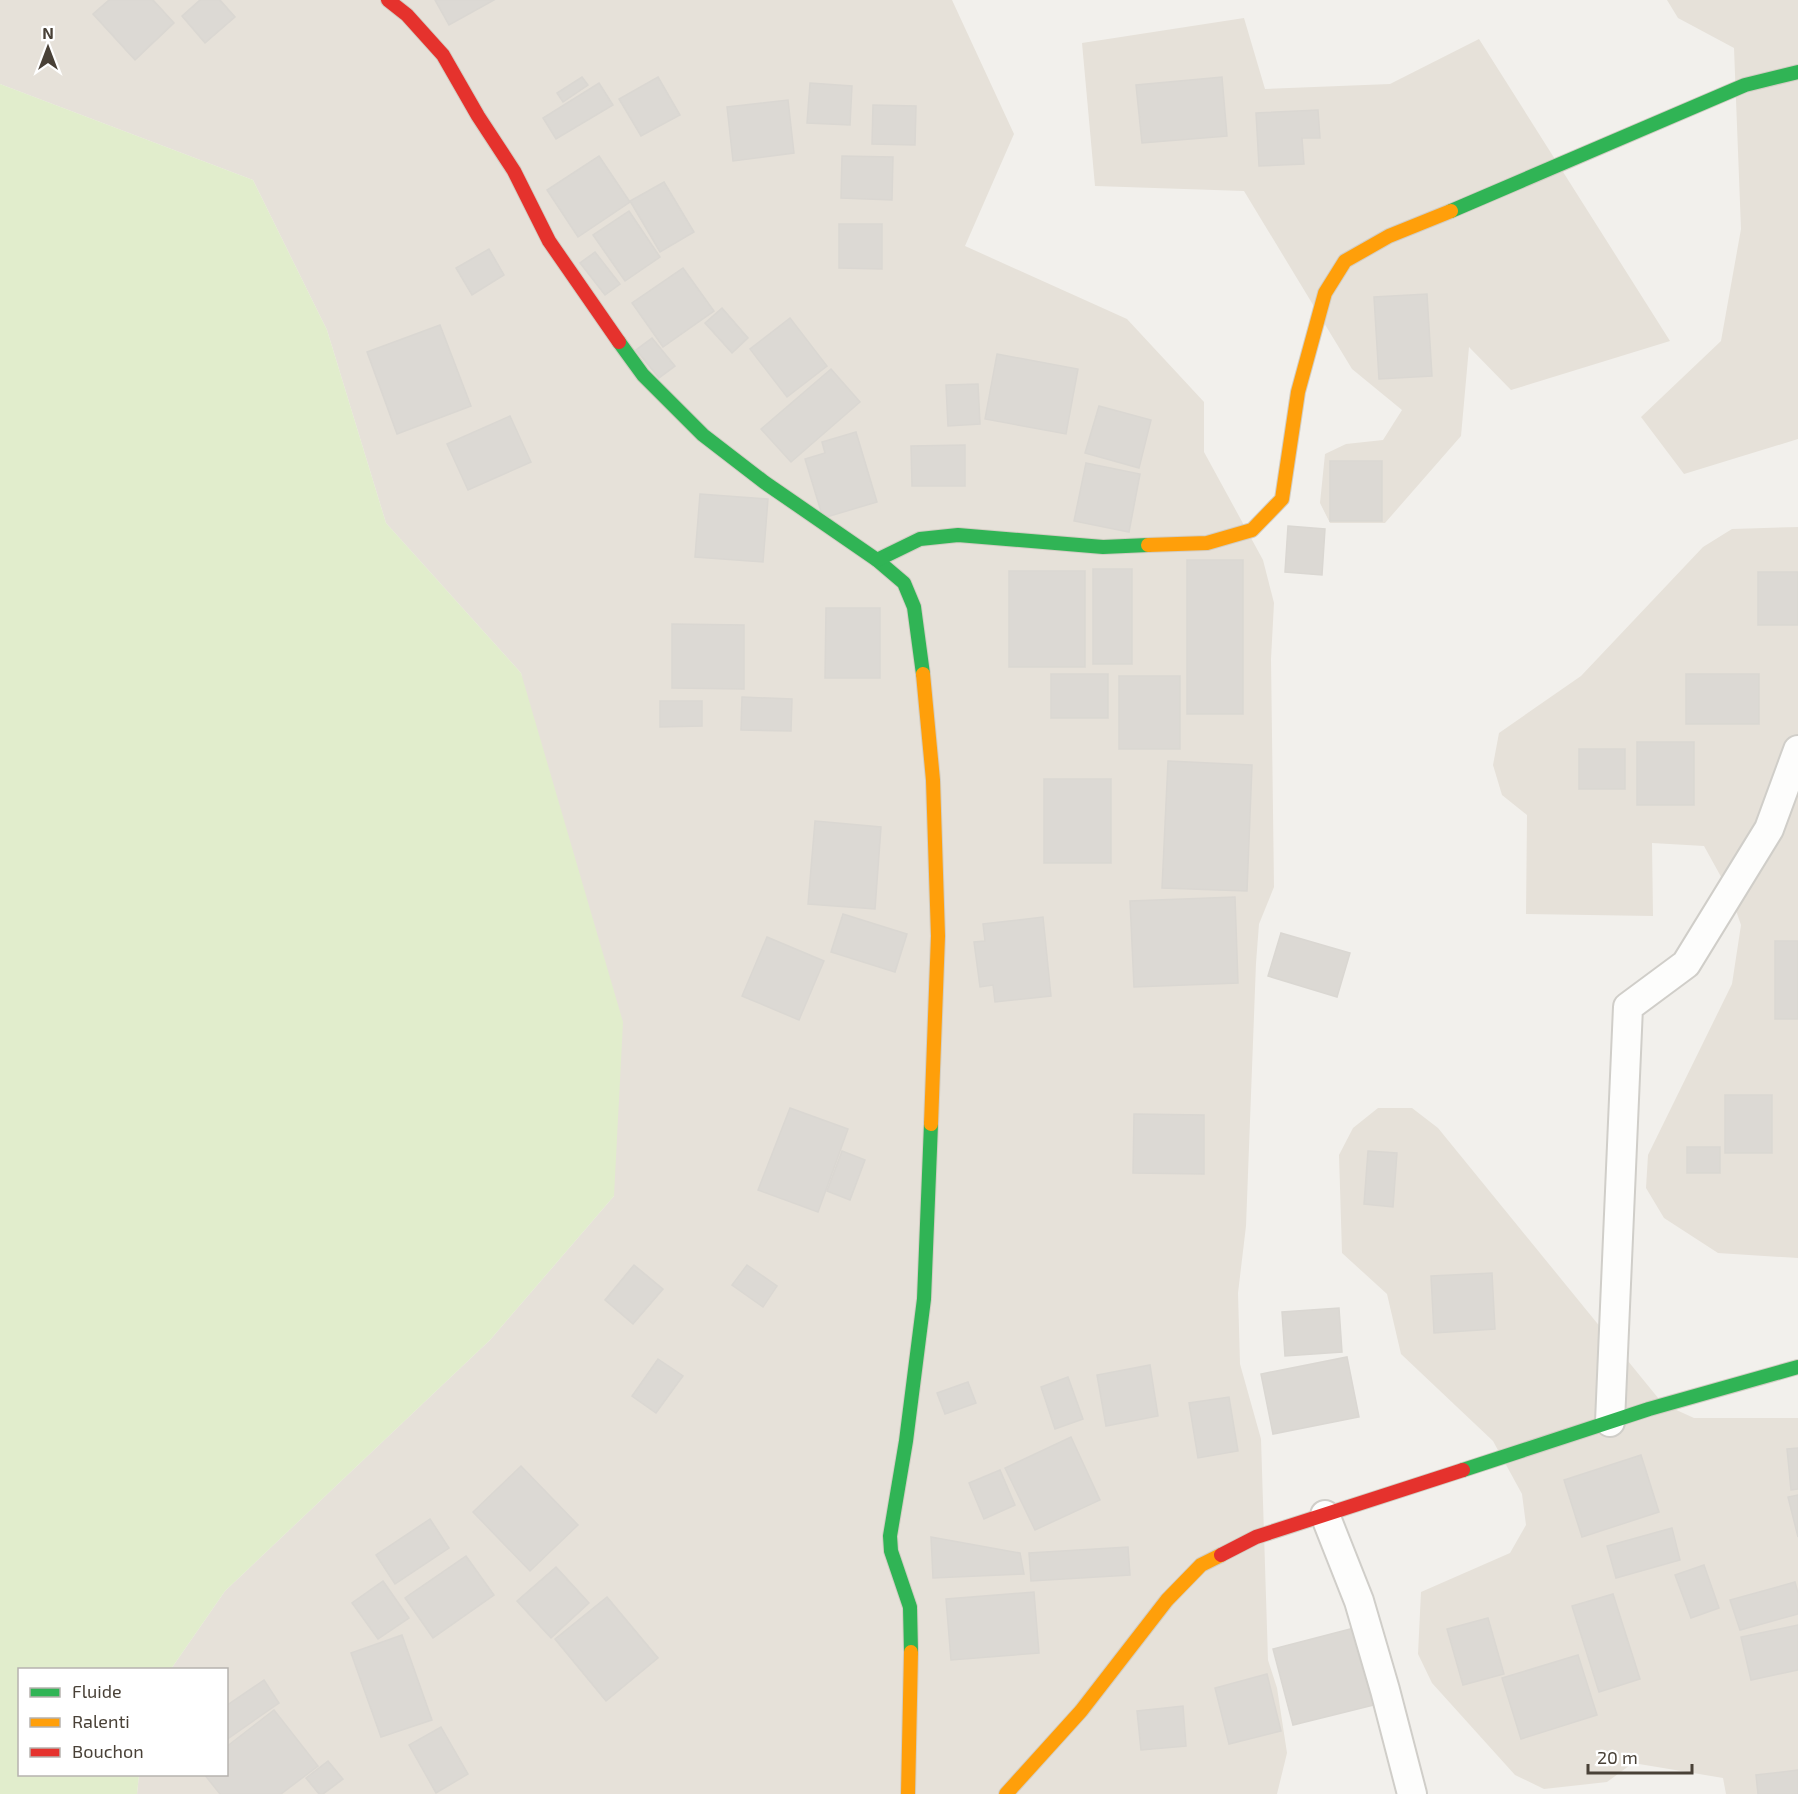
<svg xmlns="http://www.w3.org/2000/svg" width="1798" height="1794" font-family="'Exo 2',sans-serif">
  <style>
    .residential { fill: #e6e1d9 }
    .green { fill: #e1edcc }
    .building { fill: #dcd9d4; stroke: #dad7d2; stroke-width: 1.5 }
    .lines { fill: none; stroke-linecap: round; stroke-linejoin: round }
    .street-casing { stroke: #d0cec9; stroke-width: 32 }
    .fast-casing { stroke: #d2cdc3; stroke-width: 16 }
    .slow-casing { stroke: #d2cdc3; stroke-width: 16 }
    .jam-casing { stroke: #d2cdc3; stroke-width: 16 }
    .street { stroke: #fdfdfc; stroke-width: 28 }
    .fast { stroke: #30b455; stroke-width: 14 }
    .slow { stroke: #ff9f0a; stroke-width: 14 }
    .jam { stroke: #e5322d; stroke-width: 14 }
  </style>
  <rect width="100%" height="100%" fill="#f2f0ec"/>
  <g class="residential">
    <path d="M0,0H952L1014,134L965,246L1127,319L1204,402V452L1263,560L1274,603L1271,659L1274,887L1259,924L1256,963L1246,1226L1238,1293L1240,1364L1261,1439L1268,1660L1277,1688L1287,1753L1277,1794H137L139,1775L226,1774V1670L171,1669L225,1591L490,1340L614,1196L521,673L386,523L327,330L253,180L0,84Z"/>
    <path d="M1667,0H1798V439L1684,474L1641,417L1721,341L1741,229L1734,48L1678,18Z"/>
    <path d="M1244,18L1265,89L1390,84L1479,39L1670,341L1511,390L1469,347L1461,436L1385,523H1330L1320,503L1325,454L1346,444L1383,440L1402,410L1352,369L1244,191L1095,186L1082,43Z"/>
    <path d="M1798,527V1258L1718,1253L1664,1218L1646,1188L1648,1155L1732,984L1741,925L1730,893L1704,846L1652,843L1653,916L1526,914L1527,815L1502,795L1493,765L1499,733L1581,676L1703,547L1732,529Z"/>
    <path d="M1378,1108H1412L1438,1128L1663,1404L1694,1418H1798V1794H1726L1723,1778L1633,1763L1607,1782L1544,1789L1515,1775L1432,1683L1418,1654L1421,1592L1510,1553L1526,1525L1522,1494L1493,1441L1401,1354L1387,1294L1342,1253L1339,1155L1353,1128Z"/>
  </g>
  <path class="green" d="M0,84L253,180L327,330L386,523L521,673L623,1022L614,1196L490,1340L225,1591L171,1669L20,1670V1774L139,1775L137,1794H0Z"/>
  <g class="building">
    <path d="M109,0H153L174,23L135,60L93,14Z"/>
    <path d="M200,0H220L235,17L205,43L182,16Z"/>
    <path d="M435,0H494L449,25Z"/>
    <path d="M582,77L588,85L563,102L557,93Z"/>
    <path d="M658,77L680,115L641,136L619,99Z"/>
    <path d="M1222,77L1227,136L1142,143L1136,85Z"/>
    <path d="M599,83L613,105L556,139L543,118Z"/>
    <path d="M810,83L852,86L850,125L807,123Z"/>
    <path d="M788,100L794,153L733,161L727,107Z"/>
    <path d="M873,105L916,106L915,145L872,144Z"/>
    <path d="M1318,110L1320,138H1302L1304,164L1259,166L1256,113Z"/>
    <path d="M599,156L630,202L578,237L547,190Z"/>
    <path d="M842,156L893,157L892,200L841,198Z"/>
    <path d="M664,182L694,232L660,252L630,201Z"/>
    <path d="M629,211L660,257L625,281L593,235Z"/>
    <path d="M839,224H882V269L839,268Z"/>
    <path d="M489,249L504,275L472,295L456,268Z"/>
    <path d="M595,252L620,284L605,295L580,263Z"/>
    <path d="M683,268L714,311L663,347L632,303Z"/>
    <path d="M1427,294L1432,376L1379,379L1374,297Z"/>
    <path d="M722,308L748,338L732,353L705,323Z"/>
    <path d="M790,318L827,366L787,397L750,349Z"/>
    <path d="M440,325L471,406L397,434L367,352Z"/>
    <path d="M652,338L675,366L659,378L636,350Z"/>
    <path d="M997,354L1078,369L1066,434L985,419Z"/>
    <path d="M831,369L860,402L791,462L761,429Z"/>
    <path d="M978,384L980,424L948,426L946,385Z"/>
    <path d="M1099,406L1151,420L1139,468L1085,453Z"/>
    <path d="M510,416L531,462L468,490L447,444Z"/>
    <path d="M856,432L877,502L823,518L805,459L825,453L822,442Z"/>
    <path d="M965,445V486H912L911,446Z"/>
    <rect x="1330" y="461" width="52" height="60"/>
    <path d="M1086,463L1140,474L1129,532L1074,521Z"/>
    <path d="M700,494L768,499L763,562L695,557Z"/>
    <path d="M1288,526L1325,529L1322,575L1285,572Z"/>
    <rect x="1187" y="560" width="56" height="154"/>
    <rect x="1093" y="569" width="39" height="95"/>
    <rect x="1009" y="571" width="76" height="96"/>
    <rect x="1758" y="572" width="40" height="53"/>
    <path d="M826,608H880V678H825Z"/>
    <path d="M672,624L744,625V689L672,688Z"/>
    <rect x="1051" y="674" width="57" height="44"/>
    <rect x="1686" y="674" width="73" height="50"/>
    <rect x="1119" y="676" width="61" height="73"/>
    <path d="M742,697L792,699L791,731L741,730Z"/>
    <path d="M660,701H702V726L660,727Z"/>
    <rect x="1637" y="742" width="57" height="63"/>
    <rect x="1579" y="749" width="46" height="40"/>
    <path d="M1168,761L1252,765L1247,891L1162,888Z"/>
    <rect x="1044" y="779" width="67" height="84"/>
    <path d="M815,821L881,827L875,909L808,904Z"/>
    <path d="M1235,897L1238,983L1134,987L1130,901Z"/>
    <path d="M843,914L907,934L895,972L831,952Z"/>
    <path d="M1043,917L1051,996L995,1002L993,985L980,987L974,942L985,941L983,924Z"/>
    <path d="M1281,933L1350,953L1337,997L1268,976Z"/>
    <path d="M767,937L824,961L799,1020L742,996Z"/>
    <rect x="1775" y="941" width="23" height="78"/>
    <rect x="1725" y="1095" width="47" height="58"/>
    <path d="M790,1108L848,1129L818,1212L758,1190Z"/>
    <path d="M1134,1114L1204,1115V1174L1133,1173Z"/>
    <rect x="1687" y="1147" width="33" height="26"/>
    <path d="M842,1151L865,1160L850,1200L827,1191Z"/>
    <path d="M1368,1151L1397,1153L1393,1207L1364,1204Z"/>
    <path d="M634,1265L663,1289L633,1324L605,1300Z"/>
    <path d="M747,1265L777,1286L763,1307L732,1285Z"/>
    <path d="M1492,1273L1495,1329L1434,1333L1431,1276Z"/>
    <path d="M1339,1308L1342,1352L1285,1356L1282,1312Z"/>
    <path d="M1347,1357L1359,1417L1273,1434L1261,1374Z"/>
    <path d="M658,1359L683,1376L656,1413L632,1396Z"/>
    <path d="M1150,1365L1158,1416L1106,1426L1097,1375Z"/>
    <path d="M1068,1377L1083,1419L1055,1429L1041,1387Z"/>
    <path d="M968,1382L976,1403L945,1414L937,1393Z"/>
    <path d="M1229,1397L1238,1451L1198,1458L1189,1403Z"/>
    <path d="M1071,1437L1100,1500L1035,1530L1005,1468Z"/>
    <path d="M1798,1448V1489L1791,1490L1787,1449Z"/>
    <path d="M1641,1455L1659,1512L1582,1537L1564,1480Z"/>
    <path d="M521,1466L578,1525L530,1571L473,1512Z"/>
    <path d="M1000,1470L1015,1505L984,1519L969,1483Z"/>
    <path d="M1798,1495V1537L1788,1497Z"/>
    <path d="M430,1519L449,1548L395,1584L376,1555Z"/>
    <path d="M1672,1528L1680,1560L1616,1578L1607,1546Z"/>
    <path d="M931,1537L1020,1553L1024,1574L933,1578Z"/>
    <path d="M1128,1547L1130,1575L1031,1581L1029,1553Z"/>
    <path d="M466,1556L494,1595L433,1638L405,1598Z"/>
    <path d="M1704,1565L1719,1608L1691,1618L1675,1575Z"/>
    <path d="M556,1567L589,1603L551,1638L517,1601Z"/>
    <path d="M383,1581L409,1618L378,1639L352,1603Z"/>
    <path d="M1795,1582L1798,1593V1614L1740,1630L1730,1600Z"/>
    <path d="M1034,1592L1039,1653L951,1660L946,1599Z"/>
    <path d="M1613,1594L1640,1679L1599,1692L1572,1606Z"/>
    <path d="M607,1597L658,1658L606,1701L555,1639Z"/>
    <path d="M1488,1618L1504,1674L1463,1685L1447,1629Z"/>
    <path d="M1798,1625V1670L1751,1680L1741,1637Z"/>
    <path d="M1362,1626L1382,1703L1293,1725L1273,1649Z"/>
    <path d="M402,1635L432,1720L381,1737L351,1653Z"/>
    <path d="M1578,1655L1597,1715L1521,1739L1502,1678Z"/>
    <path d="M1267,1674L1281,1731L1229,1744L1215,1688Z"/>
    <path d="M264,1680L279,1703L226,1740V1706Z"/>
    <path d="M1183,1706L1186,1746L1141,1750L1137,1711Z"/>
    <path d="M274,1710L318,1766L281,1794H220L204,1774H226V1747Z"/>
    <path d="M441,1727L468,1774L436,1793L409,1745Z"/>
    <path d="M328,1761L343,1779L323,1794H319L306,1778Z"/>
    <path d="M1798,1770V1794H1758L1756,1775Z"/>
  </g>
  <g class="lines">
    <defs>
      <g id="street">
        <path d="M1610,1422L1628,1007L1686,964L1769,829L1798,750"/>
        <path d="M1325,1515L1359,1601L1385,1690L1412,1794"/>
      </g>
      <g id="fast">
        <path d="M1451,211L1745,85L1798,72"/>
        <path d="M619,342L643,375L703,435L764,482L877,560L904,583L914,607L923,674"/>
        <path d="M877,560L920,539L958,535L1103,547L1148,545"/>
        <path d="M1463,1470L1649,1409L1798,1367"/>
        <path d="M911,1652L910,1607L891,1551L890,1536L906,1441L924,1299L931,1124"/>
      </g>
      <g id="slow">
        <path d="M1148,545L1207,543L1252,530L1282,499L1298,392L1325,293L1345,261L1389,236L1451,211"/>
        <path d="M923,674L933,780L938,936L931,1124"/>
        <path d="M908,1794L911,1652"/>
        <path d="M1006,1794L1081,1711L1167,1600L1201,1565L1221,1555"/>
      </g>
      <g id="jam">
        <path d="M388,0L407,15L443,55L478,116L514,171L549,241L619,342"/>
        <path d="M1221,1555L1256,1537L1463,1470"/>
      </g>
    </defs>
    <use href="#street" class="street-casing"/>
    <use href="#fast" class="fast-casing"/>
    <use href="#slow" class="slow-casing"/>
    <use href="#jam" class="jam-casing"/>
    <use href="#street" class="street"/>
    <use href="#fast" class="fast"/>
    <use href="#slow" class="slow"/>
    <use href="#jam" class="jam"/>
  </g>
  <rect x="18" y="1668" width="210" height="108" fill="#ffffff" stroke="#b6b3af" stroke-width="1.5"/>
  <rect x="30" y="1688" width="30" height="9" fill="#30b455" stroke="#b6b3af" stroke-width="1.5"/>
  <text x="72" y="1698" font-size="18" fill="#494137">Fluide</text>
  <rect x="30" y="1718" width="30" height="9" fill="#ff9f0a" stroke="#b6b3af" stroke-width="1.5"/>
  <text x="72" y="1728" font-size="18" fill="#494137">Ralenti</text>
  <rect x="30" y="1748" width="30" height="9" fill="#e5322d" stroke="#b6b3af" stroke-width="1.5"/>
  <text x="72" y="1758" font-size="18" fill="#494137">Bouchon</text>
  <g transform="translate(48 48)" stroke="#ffffff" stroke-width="4.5" paint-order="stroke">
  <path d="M0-4.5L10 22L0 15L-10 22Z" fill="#494137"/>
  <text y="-9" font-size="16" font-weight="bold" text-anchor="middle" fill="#494137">N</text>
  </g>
  <path d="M1588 1764v9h104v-9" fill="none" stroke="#494137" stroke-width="3"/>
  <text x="1597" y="1764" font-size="18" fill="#494137" stroke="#ffffff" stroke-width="4.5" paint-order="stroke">20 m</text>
</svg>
